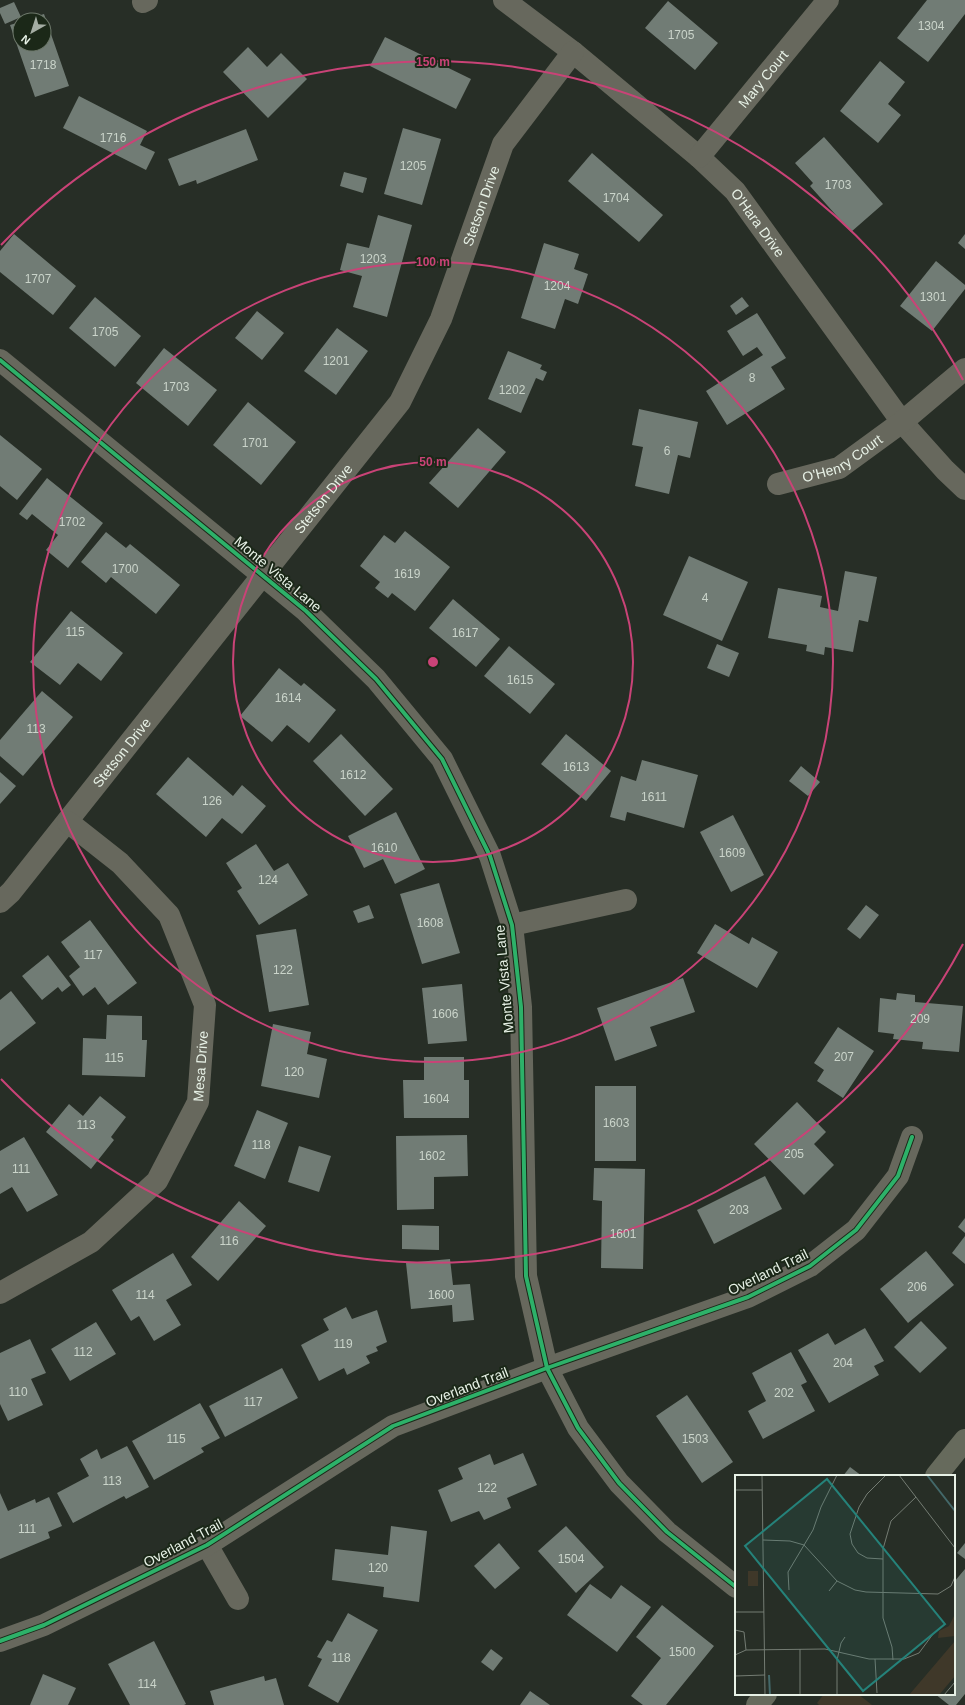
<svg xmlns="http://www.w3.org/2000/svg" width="965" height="1705" font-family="Helvetica,sans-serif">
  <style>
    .green { fill: #3f3829 }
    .building { fill: #717c75 }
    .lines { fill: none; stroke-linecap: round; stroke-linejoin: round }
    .minor { stroke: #67685d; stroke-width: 22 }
    .major { stroke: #666a5c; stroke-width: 22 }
    .cycleway-casing { stroke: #1b2818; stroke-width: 6 }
    .cycleway { stroke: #2db169; stroke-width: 4 }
    .ring { fill: none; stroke: #c94377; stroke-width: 2 }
    .labels { text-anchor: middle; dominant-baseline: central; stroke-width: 4; stroke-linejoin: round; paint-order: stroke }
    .number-label { font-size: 12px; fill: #cad4ca }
    .street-label { font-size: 14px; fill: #e7f1e6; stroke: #1b2818 }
    .inset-river { fill: none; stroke: #436869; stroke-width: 2 }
    .inset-road { fill: none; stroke: #747c73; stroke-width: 1 }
    .view { fill: #25827a; fill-opacity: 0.15; stroke: #25827a; stroke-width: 2 }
    .inset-edge { fill: none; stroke: #e7f1e6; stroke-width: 2 }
    .centre { fill: #c94377; stroke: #1b2818; stroke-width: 2 }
    .ring-label { font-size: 12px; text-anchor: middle; font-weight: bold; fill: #c94377; stroke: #1b2818; stroke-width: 4; stroke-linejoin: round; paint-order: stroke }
  </style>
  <rect width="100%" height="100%" fill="#272e26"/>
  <path class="green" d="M824,1694H858L872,1705H819L817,1703Z"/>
  <g class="building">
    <path d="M927,0H965V14L928,62L897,38Z"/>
    <path d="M668,1L718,43L695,70L645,28Z"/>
    <path d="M14,2L21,17L5,24L0,13V8Z"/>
    <path d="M44,14L69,86L35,97L10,25L20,22V44H44V20H25Z"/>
    <path d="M385,37L471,79L456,109L370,66Z"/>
    <path d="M248,47L267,67L281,53L307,79L268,118L223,72Z"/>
    <path d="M880,61L905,82L888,104L901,115L878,143L840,111Z"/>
    <path d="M79,96L147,131L140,145L155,152L146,170L63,128Z"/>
    <path d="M403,128L441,139L422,205L384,194Z"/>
    <path d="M246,129L258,160L197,184L196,180L179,186L168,159Z"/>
    <path d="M824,137L883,204L851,232L810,186L813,183L795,163Z"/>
    <path d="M592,153L663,215L639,242L568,181Z"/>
    <path d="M344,172L367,178L363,193L340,186Z"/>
    <path d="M378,215L412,225L387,317L353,307L362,276L340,270L347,243L369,248Z"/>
    <path d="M14,234L76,286L53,315L0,272V251Z"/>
    <path d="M965,234V249L958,243Z"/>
    <path d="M544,243L579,254L574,269L588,274L578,304L565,299L555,329L521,318Z"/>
    <path d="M936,261L965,285V289L932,331L900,306Z"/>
    <path d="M95,297L141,336L115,367L69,328Z"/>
    <path d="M742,297L749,306L736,315L730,306Z"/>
    <path d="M257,311L284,333L262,360L235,338Z"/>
    <path d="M757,313L786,358L771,367L785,389L727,425L706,391L763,355L757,347L743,356L727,331Z"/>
    <path d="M337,328L368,351L336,395L304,371Z"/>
    <path d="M164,348L217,390L188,426L136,383Z"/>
    <path d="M508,351L542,365L540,369L547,372L543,381L536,378L521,413L488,399Z"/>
    <path d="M248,402L296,442L261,485L213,445Z"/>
    <path d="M639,409L698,422L690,458L678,455L669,494L635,486L643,447L632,445Z"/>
    <path d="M478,428L506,452L458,508L429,483Z"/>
    <path d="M0,435L42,469L17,500L0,486Z"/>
    <path d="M47,478L103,523L68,568L46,550L58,535L32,514L27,520L19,514Z"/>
    <path d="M405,531L450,567L415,611L392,593L388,598L375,588L380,582L360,566L384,535L395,543Z"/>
    <path d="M106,532L126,548L130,544L180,585L156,614L111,577L106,583L81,562Z"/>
    <path d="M689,556L748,582L722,641L663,615Z"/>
    <path d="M845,571L877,577L868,622L859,620L853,652L825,647L824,655L806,651L807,645L768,638L778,588L822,596L820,607L838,611Z"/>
    <path d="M453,599L500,639L476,667L429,628Z"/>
    <path d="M71,611L123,653L101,681L78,663L60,685L30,662Z"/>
    <path d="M717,644L739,653L729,677L707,668Z"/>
    <path d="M509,646L555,684L530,714L484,676Z"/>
    <path d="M279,668L301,686L304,683L336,710L309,743L287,725L272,742L240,716Z"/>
    <path d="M42,691L73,717L23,776L0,756V740Z"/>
    <path d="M341,734L393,789L365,816L313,761Z"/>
    <path d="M566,734L611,771L586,801L541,764Z"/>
    <path d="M188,757L233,796L242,785L266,806L242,834L222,818L206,837L156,794Z"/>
    <path d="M642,760L698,775L684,828L627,812L625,821L610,817L621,776L636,781Z"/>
    <path d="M801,766L820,782L808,796L789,781Z"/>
    <path d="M0,772L16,786L0,804Z"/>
    <path d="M396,812L425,869L395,884L383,859L364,868L348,836Z"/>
    <path d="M733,815L764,875L731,892L700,832Z"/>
    <path d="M256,844L274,871L288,863L308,895L259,925L237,891L242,888L226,863Z"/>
    <path d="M439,883L460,953L422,964L400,894Z"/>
    <path d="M369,905L374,918L358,923L353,911Z"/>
    <path d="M866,905L879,915L860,939L847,929Z"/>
    <path d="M90,920L137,983L108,1005L95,987L83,996L69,976L80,967L61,942Z"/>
    <path d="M715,924L749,944L752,937L778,952L757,988L697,953Z"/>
    <path d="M296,929L309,1005L269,1012L256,935Z"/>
    <path d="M48,955L71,985L62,992L58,987L42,1000L22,976Z"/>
    <path d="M683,978L695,1012L650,1027L657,1046L615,1061L597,1008Z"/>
    <path d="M462,984L467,1041L428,1044L422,988Z"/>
    <path d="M11,991L36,1023L0,1051V1000Z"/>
    <path d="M897,993L915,995V1002L963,1006L959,1052L922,1049L923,1042L893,1039L894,1034L878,1032L880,998L896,1000Z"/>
    <path d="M107,1015L142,1016V1040H147L145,1077L82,1075L83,1038L106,1039Z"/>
    <path d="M273,1024L311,1032L307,1054L327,1059L319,1098L261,1086Z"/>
    <path d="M838,1027L874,1051L843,1098L817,1081L824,1070L814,1063Z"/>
    <path d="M424,1057H464V1080H469V1118H404L403,1080H424Z"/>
    <rect x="595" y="1086" width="41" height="75"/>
    <path d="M100,1096L126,1117L111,1137L114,1140L91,1169L46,1132L69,1104L83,1116Z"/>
    <path d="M797,1102L826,1132L814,1144L834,1165L804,1195L754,1144Z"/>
    <path d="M257,1110L288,1123L265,1179L234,1166Z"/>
    <path d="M467,1135L468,1176L434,1177V1209L397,1210L396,1136Z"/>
    <path d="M24,1137L58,1195L27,1212L12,1187L0,1194V1151Z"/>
    <path d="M299,1146L331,1156L319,1192L288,1182Z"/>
    <path d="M594,1168L645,1169L643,1269L601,1268L602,1201L593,1200Z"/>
    <path d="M765,1176L782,1209L714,1244L697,1210Z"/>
    <path d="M239,1201L266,1226L218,1281L191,1257Z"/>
    <path d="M965,1218V1233L958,1227Z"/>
    <path d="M402,1225L439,1226V1250L402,1249Z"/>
    <path d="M965,1236V1264L952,1253Z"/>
    <path d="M926,1251L954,1285L908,1323L880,1289Z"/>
    <path d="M173,1253L192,1285L166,1300L181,1325L154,1341L139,1316L131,1321L112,1290Z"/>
    <path d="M450,1259L453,1285L470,1284L474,1320L453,1322L452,1305L411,1309L406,1263Z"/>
    <path d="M346,1307L352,1319L377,1310L387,1342L376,1347L378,1351L366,1356L370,1363L347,1375L344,1368L319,1381L301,1345L329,1330L323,1319Z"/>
    <path d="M921,1321L947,1348L920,1373L894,1347Z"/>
    <path d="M96,1322L116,1354L70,1381L51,1349Z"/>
    <path d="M865,1328L884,1361L874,1366L879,1375L829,1403L798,1350L828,1333L835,1345Z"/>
    <path d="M30,1339L46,1373L31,1379L43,1405L8,1421L0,1404V1353Z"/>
    <path d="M791,1352L807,1382L801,1385L815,1411L763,1439L748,1411L766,1401L752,1373Z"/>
    <path d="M282,1368L298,1398L225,1437L209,1406Z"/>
    <path d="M687,1395L733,1462L702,1483L656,1416Z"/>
    <path d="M200,1403L220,1438L201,1448L204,1452L154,1480L132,1441Z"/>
    <path d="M127,1446L149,1487L126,1499L124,1496L73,1523L57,1493L89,1476L80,1459L97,1449L101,1459Z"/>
    <path d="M523,1453L537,1485L507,1498L511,1508L484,1520L479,1511L451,1522L438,1490L463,1479L458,1468L490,1454L494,1465Z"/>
    <path d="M850,1467L862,1476H843Z"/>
    <path d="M0,1493L8,1511L35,1499L36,1503L49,1497L62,1526L48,1532L50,1538L0,1559Z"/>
    <path d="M391,1526L427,1531L419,1602L383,1597L384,1587L332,1580L335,1549L388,1555Z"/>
    <path d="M566,1526L604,1567L576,1593L538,1551Z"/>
    <path d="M499,1543L520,1568L495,1589L474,1566Z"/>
    <path d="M965,1543V1559L957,1553Z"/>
    <path d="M965,1569V1694L956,1705H949L935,1694H954V1582Z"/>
    <path d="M590,1584L611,1599L621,1585L651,1607L617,1652L567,1615Z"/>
    <path d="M662,1605L714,1646L666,1705H643L631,1696L661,1658L636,1637Z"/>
    <path d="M348,1613L378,1630L338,1703L308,1686L322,1659L317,1657L327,1640L332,1642Z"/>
    <path d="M154,1641L186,1704L184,1705H130L108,1664Z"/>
    <path d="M491,1649L503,1658L493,1671L481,1662Z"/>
    <path d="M43,1674L76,1688L68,1705H30Z"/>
    <path d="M264,1676L265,1681L276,1678L284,1705H214L210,1691Z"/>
    <path d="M530,1691L550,1705H520Z"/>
  </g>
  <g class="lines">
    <g class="minor">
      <path id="s1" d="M504,0L573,52L699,157L735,191L902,422L945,470L965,489"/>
      <path d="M143,2L147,0"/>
      <path id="s2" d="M699,157L828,0"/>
      <path d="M0,360L306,611L376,679L442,759L490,856L512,925L521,1007L526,1276L547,1368L578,1428L619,1483L667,1532L736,1587"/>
      <path id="s3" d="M778,484L839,468L902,422L965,369"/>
      <path id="s4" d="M0,902L11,892L400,402L441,319L503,144L573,52"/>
      <path d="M512,925L626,900"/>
      <path id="s5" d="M0,1293L91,1242L157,1181L198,1102L205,1005L169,915L120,863L68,822"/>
      <path d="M207,1545L238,1599"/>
      <path d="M0,1641L44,1625L207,1545L393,1426L547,1368L748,1297L810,1266L856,1230L898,1176L912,1137"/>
    </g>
    <g class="major">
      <path d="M936,1476L965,1440"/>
      <path d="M757,1705L766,1694"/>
    </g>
    <defs>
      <g id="cycleway">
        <path d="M0,360L306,611L376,679L442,759L490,856L512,925L521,1007L526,1276L547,1368L578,1428L619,1483L667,1532L736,1587"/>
        <path d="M0,1641L44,1625L207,1545L393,1426L547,1368L748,1297L810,1266L856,1230L898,1176L912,1137"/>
      </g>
    </defs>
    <use href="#cycleway" class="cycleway-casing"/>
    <use href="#cycleway" class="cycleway"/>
  </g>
  <g class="ring">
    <circle cx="433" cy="662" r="200"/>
    <circle cx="433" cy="662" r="400"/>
    <path d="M963 944A600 600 0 0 1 1 1079M1 245A600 600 0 0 1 963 380"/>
  </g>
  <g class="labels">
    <g class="number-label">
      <text x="931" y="26">1304</text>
      <text x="681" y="35">1705</text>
      <text x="43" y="65">1718</text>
      <text x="113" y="138">1716</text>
      <text x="413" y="166">1205</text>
      <text x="838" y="185">1703</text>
      <text x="616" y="198">1704</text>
      <text x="373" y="259">1203</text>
      <text x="38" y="279">1707</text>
      <text x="557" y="286">1204</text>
      <text x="933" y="297">1301</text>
      <text x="105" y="332">1705</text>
      <text x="336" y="361">1201</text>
      <text x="752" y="378">8</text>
      <text x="176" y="387">1703</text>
      <text x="512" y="390">1202</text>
      <text x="255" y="443">1701</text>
      <text x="667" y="451">6</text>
      <text x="72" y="522">1702</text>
      <text x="125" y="569">1700</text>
      <text x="407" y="574">1619</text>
      <text x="705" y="598">4</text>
      <text x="75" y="632">115</text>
      <text x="465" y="633">1617</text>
      <text x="520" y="680">1615</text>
      <text x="288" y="698">1614</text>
      <text x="36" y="729">113</text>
      <text x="576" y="767">1613</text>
      <text x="353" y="775">1612</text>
      <text x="654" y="797">1611</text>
      <text x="212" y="801">126</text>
      <text x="384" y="848">1610</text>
      <text x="732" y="853">1609</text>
      <text x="268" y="880">124</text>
      <text x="430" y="923">1608</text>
      <text x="93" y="955">117</text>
      <text x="283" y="970">122</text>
      <text x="445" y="1014">1606</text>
      <text x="920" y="1019">209</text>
      <text x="844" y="1057">207</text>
      <text x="114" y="1058">115</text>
      <text x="294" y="1072">120</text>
      <text x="436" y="1099">1604</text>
      <text x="616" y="1123">1603</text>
      <text x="86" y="1125">113</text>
      <text x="261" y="1145">118</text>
      <text x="794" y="1154">205</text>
      <text x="432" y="1156">1602</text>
      <text x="21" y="1169">111</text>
      <text x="739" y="1210">203</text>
      <text x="623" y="1234">1601</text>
      <text x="229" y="1241">116</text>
      <text x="917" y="1287">206</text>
      <text x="145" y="1295">114</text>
      <text x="441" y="1295">1600</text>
      <text x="343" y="1344">119</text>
      <text x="83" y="1352">112</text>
      <text x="843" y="1363">204</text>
      <text x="18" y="1392">110</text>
      <text x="784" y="1393">202</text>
      <text x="253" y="1402">117</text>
      <text x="176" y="1439">115</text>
      <text x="695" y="1439">1503</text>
      <text x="112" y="1481">113</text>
      <text x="487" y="1488">122</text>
      <text x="27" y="1529">111</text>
      <text x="571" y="1559">1504</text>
      <text x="378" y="1568">120</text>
      <text x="682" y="1652">1500</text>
      <text x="341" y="1658">118</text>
      <text x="147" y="1684">114</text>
    </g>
    <g class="street-label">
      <text stroke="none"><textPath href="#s2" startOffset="101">Mary Court</textPath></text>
      <text stroke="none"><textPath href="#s4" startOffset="853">Stetson Drive</textPath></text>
      <text stroke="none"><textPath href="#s1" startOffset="339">O'Hara Drive</textPath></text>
      <text stroke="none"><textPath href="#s3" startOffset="70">O'Henry Court</textPath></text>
      <text stroke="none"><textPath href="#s4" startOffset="517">Stetson Drive</textPath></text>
      <text transform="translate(278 574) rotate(40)">Monte Vista Lane</text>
      <text stroke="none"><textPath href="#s4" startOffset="193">Stetson Drive</textPath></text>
      <text transform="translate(504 979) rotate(-95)">Monte Vista Lane</text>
      <text stroke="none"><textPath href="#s5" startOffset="319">Mesa Drive</textPath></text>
      <text transform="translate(768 1272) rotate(-26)">Overland Trail</text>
      <text transform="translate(467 1387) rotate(-21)">Overland Trail</text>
      <text transform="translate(183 1543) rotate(-28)">Overland Trail</text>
    </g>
  </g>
  <g transform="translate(735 1475)">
    <rect width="220" height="220" fill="#272e26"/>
    <path d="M13,96H23V111H13ZM220,139V161L203,163L204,156L214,151ZM220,166V201L204,220H174Z" fill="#3f3829"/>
    <path class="inset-river" d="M192,0L220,36M34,200L35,220"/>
    <path class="inset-road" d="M27,0L30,220M164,0L220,73M0,15H27M28,65L55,66L69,70L102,106L120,115L131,117L203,119L216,111L220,102M148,84L132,83L123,78L117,69L115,59L124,32L132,19L151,0M54,115L53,97L78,55L86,32L102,0M94,116L102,106M0,137H29M0,155L9,157L11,175M65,174V220M0,180L11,175L90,174L134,184H169L184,178L198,159M140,184L142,218M158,185L157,172L148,143V74L156,46L181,22M0,201L30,200M102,220V185L106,168L110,162M209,220L220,207"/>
    <path class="view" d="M92,4L210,149L128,216L10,71Z"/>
    <rect width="220" height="220" class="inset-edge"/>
  </g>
  <circle cx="433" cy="662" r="6" class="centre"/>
  <g class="ring-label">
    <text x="433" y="66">150 m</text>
    <text x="433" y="266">100 m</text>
    <text x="433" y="466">50 m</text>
  </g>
  <g transform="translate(32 32) rotate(219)"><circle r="19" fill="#1b2818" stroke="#6d786a"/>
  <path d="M0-3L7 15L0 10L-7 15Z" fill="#a4ada3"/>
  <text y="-6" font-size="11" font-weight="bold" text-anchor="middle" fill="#e7f1e6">N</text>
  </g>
</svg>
